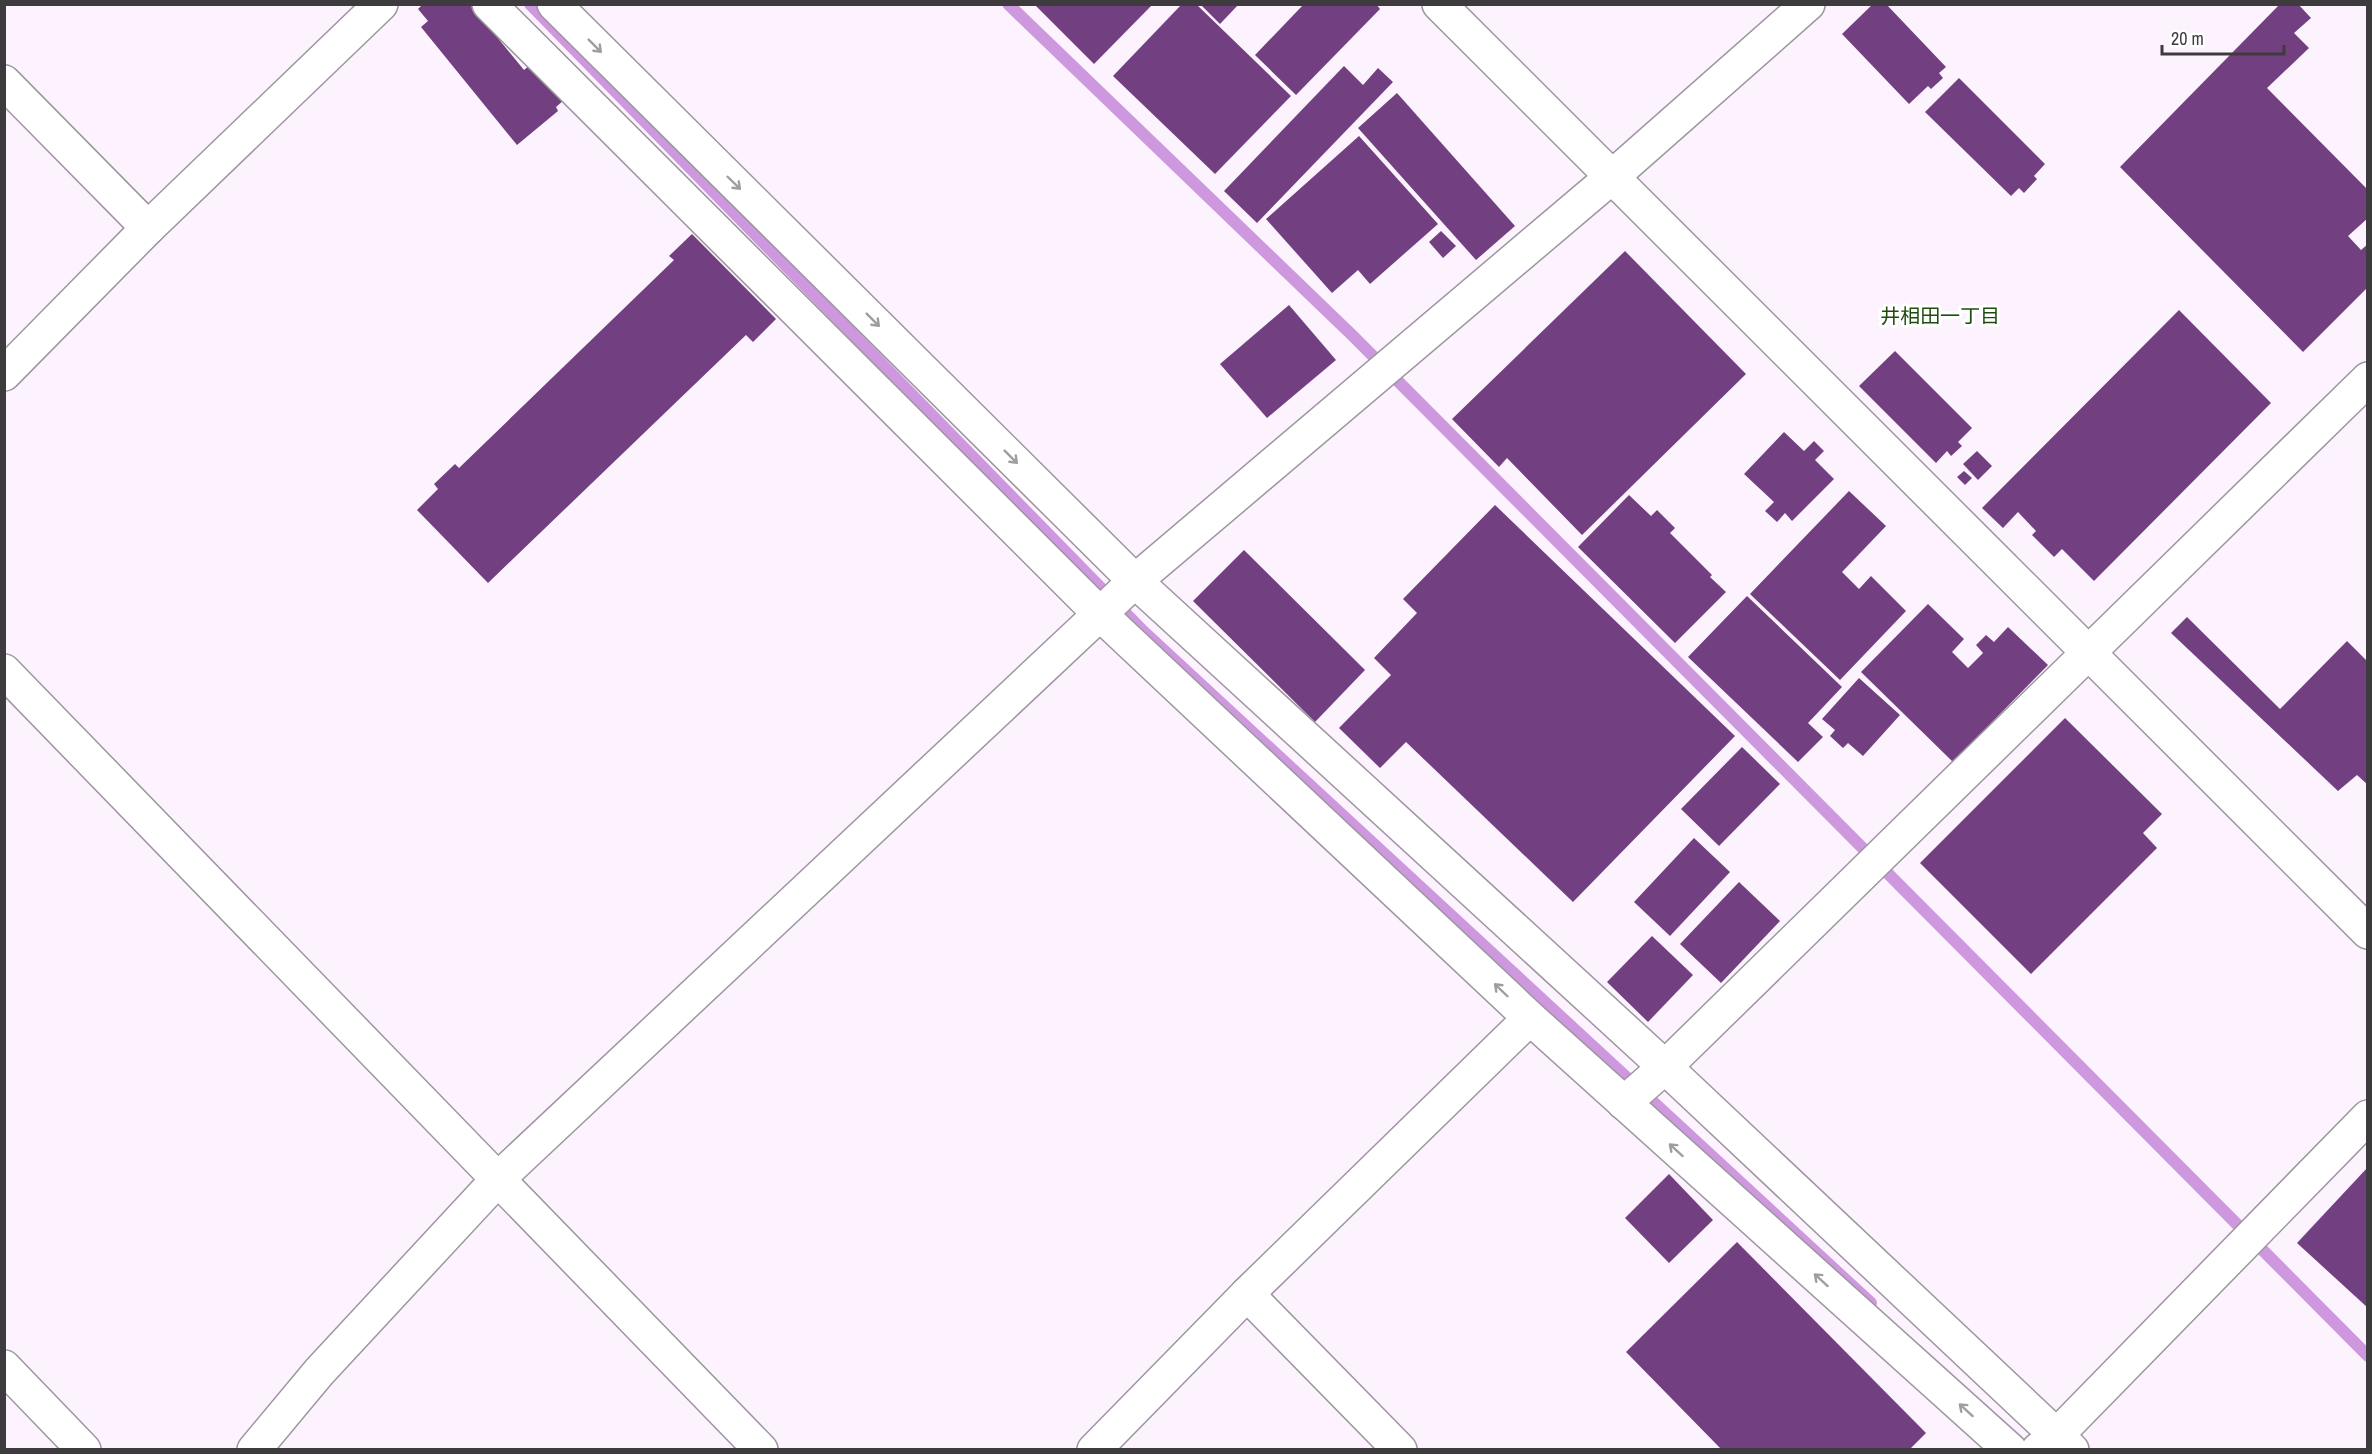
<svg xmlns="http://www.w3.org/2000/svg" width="2372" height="1454" font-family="'Archivo Narrow','Noto Sans JP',sans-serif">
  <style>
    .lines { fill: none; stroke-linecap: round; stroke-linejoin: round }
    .stream { stroke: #ce98de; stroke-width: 12 }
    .building { fill: #724080 }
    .minor-casing { stroke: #9d969f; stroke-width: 36 }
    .minor { stroke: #fff; stroke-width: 33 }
    .oneway { stroke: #9e9d9f }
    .labels { text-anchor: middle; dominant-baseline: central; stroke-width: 6; stroke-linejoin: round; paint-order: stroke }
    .neighbourhood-label { font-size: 20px; fill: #204b0f; stroke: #fff }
  </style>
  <rect width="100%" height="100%" fill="#fcf3fe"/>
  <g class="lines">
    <g class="stream">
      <path d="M530,4L1143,631L1871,1303"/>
      <path d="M1008,4L1353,336L2368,1356"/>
    </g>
  </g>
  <g class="building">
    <path d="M423,4H470L524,70L531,64L564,100L556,107L558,111L517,145L421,27L428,21L418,9Z"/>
    <path d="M1034,4H1153L1094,64Z"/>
    <path d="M1182,4H1196L1291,96L1215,174L1113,76Z"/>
    <path d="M1200,4H1239L1220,24Z"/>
    <path d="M1304,4H1376L1380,9L1296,95L1255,55Z"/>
    <path d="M1873,4H1886L1946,67L1939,73L1943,78L1931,89L1928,86L1909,104L1842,34Z"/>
    <path d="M2280,4H2298L2311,18L2294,33L2309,48L2267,88L2368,190V218L2348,236L2361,250L2368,244V287L2303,352L2120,167Z"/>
    <path d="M1344,66L1363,85L1378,68L1393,82L1257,223L1224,191Z"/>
    <path d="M1959,78L2045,164L2034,176L2037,179L2024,193L2019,188L2011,196L1925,112Z"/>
    <path d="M1397,93L1515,226L1476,260L1358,128Z"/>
    <path d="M1359,136L1438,224L1370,284L1358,270L1332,293L1266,219Z"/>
    <path d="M1441,231L1456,246L1443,258L1429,242Z"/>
    <path d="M692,234L776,319L753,342L746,335L488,583L417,510L438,489L434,484L455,464L459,468L674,260L669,256Z"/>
    <path d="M1625,251L1746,374L1582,535L1507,458L1499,467L1452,419Z"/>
    <path d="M1289,305L1336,360L1267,418L1220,364Z"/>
    <path d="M2179,310L2271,403L2094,581L2062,549L2054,557L2032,535L2036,531L2018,512L2003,528L1982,508Z"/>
    <path d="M1895,351L1972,428L1958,442L1962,446L1951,456L1947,451L1936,463L1859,386Z"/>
    <path d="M1784,432L1804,451L1814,441L1824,451L1815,460L1834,479L1792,521L1785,513L1777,522L1765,511L1774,502L1744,474Z"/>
    <path d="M1977,451L1992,466L1978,480L1963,464Z"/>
    <path d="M1964,471L1972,478L1965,485L1957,477Z"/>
    <path d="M1849,491L1886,526L1842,572L1859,589L1871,576L1906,611L1840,680L1750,594Z"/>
    <path d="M1629,495L1651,516L1657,510L1675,528L1670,533L1712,575L1710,577L1726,592L1675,643L1578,547Z"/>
    <path d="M1495,505L1735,736L1573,902L1406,742L1380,768L1339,728L1391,675L1374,658L1417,613L1403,599Z"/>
    <path d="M1244,550L1365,670L1315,722L1193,601Z"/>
    <path d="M1747,596L1842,687L1808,723L1823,737L1798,762L1688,657Z"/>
    <path d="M1928,604L1964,639L1952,652L1968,668L1983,653L1976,645L1986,635L1994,642L2008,627L2048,665L1953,762L1861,672Z"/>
    <path d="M2187,617L2280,709L2347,641L2368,662V785L2357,775L2338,791L2171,633Z"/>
    <path d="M1859,678L1900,715L1863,756L1848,743L1843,748L1830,736L1835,730L1822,719Z"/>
    <path d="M2065,718L2162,814L2143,833L2157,848L2031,974L1920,863Z"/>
    <path d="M1742,747L1780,784L1719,846L1681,809Z"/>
    <path d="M1694,838L1730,872L1670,936L1634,902Z"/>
    <path d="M1739,882L1780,921L1721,983L1680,944Z"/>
    <path d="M1652,936L1693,975L1648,1022L1607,982Z"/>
    <path d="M2368,1167V1308L2297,1243Z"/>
    <path d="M1669,1174L1713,1220L1669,1263L1625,1218Z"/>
    <path d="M1737,1242L1926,1433L1909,1450H1722L1626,1352Z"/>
  </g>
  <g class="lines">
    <defs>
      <g id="minor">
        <path d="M489,4L1100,614L1530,1018L2010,1450"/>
        <path d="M554,4L1135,581L1665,1067L2072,1450"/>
        <path d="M1439,4L2368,932"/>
        <path d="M4,82L148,228"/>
        <path d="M4,374L148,228L381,4"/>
        <path d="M4,671L761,1450"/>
        <path d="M1624,1103L1665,1067L2368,379"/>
        <path d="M1247,1294L1400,1450"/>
        <path d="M4,1367L84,1450"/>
        <path d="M254,1450L319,1372L499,1178L1135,581L1613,176L1808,4"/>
        <path d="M1094,1450L1247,1294L1530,1018"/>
        <path d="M2038,1450L2057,1435L2368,1117"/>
      </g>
    </defs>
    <use href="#minor" class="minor-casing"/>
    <use href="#minor" class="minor"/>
  </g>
  <defs><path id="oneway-shaft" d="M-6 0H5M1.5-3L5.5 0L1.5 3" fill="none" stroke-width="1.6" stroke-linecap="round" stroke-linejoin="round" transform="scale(1.5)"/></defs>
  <g class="oneway">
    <use href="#oneway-shaft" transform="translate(595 46) rotate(45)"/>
    <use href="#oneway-shaft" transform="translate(734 183) rotate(44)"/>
    <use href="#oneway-shaft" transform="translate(873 320) rotate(45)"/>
    <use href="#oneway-shaft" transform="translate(1011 457) rotate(45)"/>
    <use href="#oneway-shaft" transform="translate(1501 990) rotate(-136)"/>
    <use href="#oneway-shaft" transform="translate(1676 1150) rotate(-138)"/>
    <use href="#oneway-shaft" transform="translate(1821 1280) rotate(-138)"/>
    <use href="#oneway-shaft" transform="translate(1966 1410) rotate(-138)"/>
  </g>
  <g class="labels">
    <g class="neighbourhood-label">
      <text x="1940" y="315">井相田一丁目</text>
    </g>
  </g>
  <rect width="2372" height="1454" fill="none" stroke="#3e3b3f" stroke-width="12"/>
  <path d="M2162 45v9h122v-9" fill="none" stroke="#3e3b3f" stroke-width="3"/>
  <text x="2171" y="45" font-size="18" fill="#3e3b3f" stroke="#ffffff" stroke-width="4.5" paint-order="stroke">20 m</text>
</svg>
